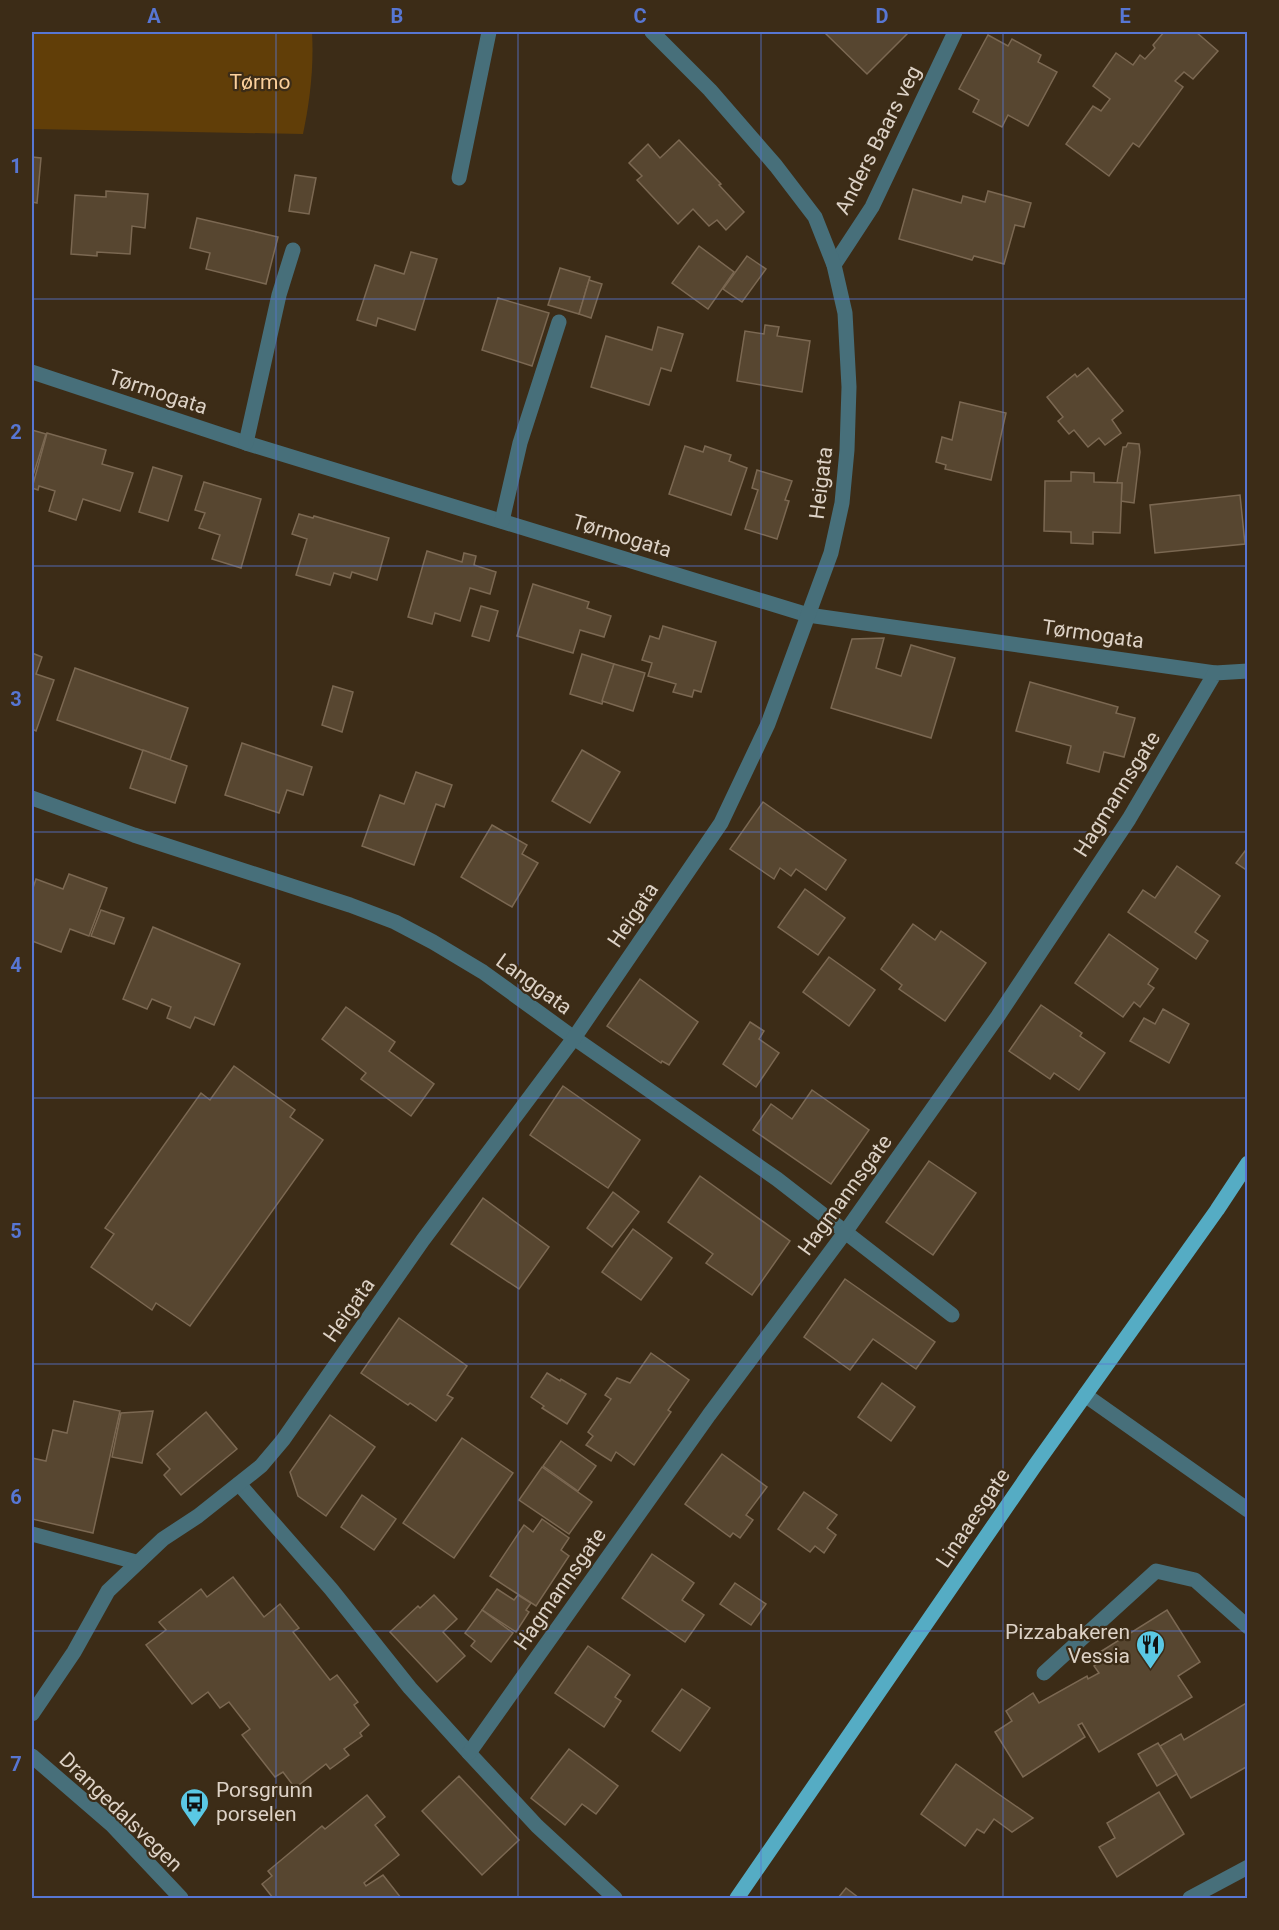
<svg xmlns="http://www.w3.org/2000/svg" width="1279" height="1930" font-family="Roboto,sans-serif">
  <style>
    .green { fill: #613e08 }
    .building { fill: #574630; stroke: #7b6852; stroke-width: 1.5 }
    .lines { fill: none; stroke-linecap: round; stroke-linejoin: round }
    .minor { stroke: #476f7a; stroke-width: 15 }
    .major { stroke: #55acc4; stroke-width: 15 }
    .grid { fill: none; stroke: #5776d3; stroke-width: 1.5; stroke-opacity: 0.55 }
    .labels { text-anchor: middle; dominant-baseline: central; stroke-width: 4.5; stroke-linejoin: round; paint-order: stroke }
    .park-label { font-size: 21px; fill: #fbd09c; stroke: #3c2c17 }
    .street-label { font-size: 21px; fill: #ddd2c6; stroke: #3c2c17 }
    .poi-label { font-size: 21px; fill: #ddd2c6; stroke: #3c2c17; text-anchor: end }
    .neatline { fill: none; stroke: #5776d3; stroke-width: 2 }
    .grid-label { font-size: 20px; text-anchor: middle; font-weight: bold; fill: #5776d3 }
  </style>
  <rect width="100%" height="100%" fill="#3c2c17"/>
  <path class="green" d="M32,32H312C314,67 310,100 303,134L32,129Z"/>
  <g class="building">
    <path d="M824,32H909L867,74Z"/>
    <path d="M1164,32H1196L1218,51L1193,79L1184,72L1175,81L1183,87L1139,147L1133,143L1109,176L1066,144L1093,106L1101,111L1110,99L1093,86L1116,53L1133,65L1140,55L1145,59L1155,48L1153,45Z"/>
    <path d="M988,35L1008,46L1012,39L1041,55L1038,62L1057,72L1028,126L1008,115L1002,127L973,112L979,100L959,89Z"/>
    <path d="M679,140L721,184L719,185L744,212L726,230L717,220L709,226L693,209L678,224L637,180L642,176L629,163L648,144L660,158Z"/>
    <path d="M32,157L41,158L37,203L32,202Z"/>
    <path d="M295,175L316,178L309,214L289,211Z"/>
    <path d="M913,189L961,203L963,196L985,202L988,191L1031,203L1024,227L1015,225L1004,264L974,256L972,260L899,239Z"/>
    <path d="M106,191L148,194L145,228L132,226L130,254L97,252V256L71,254L75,195L106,197Z"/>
    <path d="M197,218L278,237L266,284L206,269L210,253L190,248Z"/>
    <path d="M699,246L734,272L708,309L672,283Z"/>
    <path d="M411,252L437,259L415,330L378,318L376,326L357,320L375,265L404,274Z"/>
    <path d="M747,256L766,269L742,302L723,289Z"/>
    <path d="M560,268L590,277L579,314L548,305Z"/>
    <path d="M589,280L602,284L591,318L579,314Z"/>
    <path d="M498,298L549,313L532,366L482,350Z"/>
    <path d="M765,325L779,327L777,336L810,341L802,392L737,381L745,331L764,334Z"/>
    <path d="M658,327L683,334L671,371L661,368L649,405L591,387L606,336L652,350Z"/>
    <path d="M1088,368L1123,411L1112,420L1121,433L1105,445L1099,438L1088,447L1074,430L1069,434L1058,421L1063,417L1047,397L1075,374L1077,377Z"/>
    <path d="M960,402L1006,413L991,480L945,469L946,465L936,462L942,437L952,440Z"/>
    <path d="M32,430L46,434L32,479Z"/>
    <path d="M47,433L106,450L102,464L133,473L120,511L83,499L76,520L49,511L55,491L39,486L38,490L32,488Z"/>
    <path d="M1128,443L1139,444L1140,452L1134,503L1121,501L1122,483H1117L1123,447H1126Z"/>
    <path d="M685,446L703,452L705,446L731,455L729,461L747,468L731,515L669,494Z"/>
    <path d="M153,467L182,476L168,521L139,512Z"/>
    <path d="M757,470L792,481L785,500L789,501L777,539L745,529L758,490L752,488Z"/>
    <path d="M1071,472L1094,473V482L1122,483L1120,533L1093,532V544L1071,543V532L1044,531L1045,481H1071Z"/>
    <path d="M204,482L261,499L241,568L212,559L220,535L199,528L205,513L195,510Z"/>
    <path d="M1240,495L1245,544L1155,553L1150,505Z"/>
    <path d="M299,514L313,518L314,516L389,538L377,580L352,572L350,578L334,573L330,585L296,575L307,539L292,534Z"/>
    <path d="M427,551L462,562L464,553L476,556L474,565L496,572L490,594L470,588L460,621L435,613L432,624L408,617Z"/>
    <path d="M533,584L589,602L587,608L611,616L604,637L580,630L573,653L517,636Z"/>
    <path d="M481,606L498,611L489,641L472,636Z"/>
    <path d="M663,626L716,642L701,692L694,690L692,697L673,692L676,684L648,676L652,663L642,660L650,636L659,639Z"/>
    <path d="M884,638L876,668L901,676L911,645L955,658L931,738L831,708L852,639Z"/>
    <path d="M32,653L42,657L36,674L54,680L36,731L32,729Z"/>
    <path d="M582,654L614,664L602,704L570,694Z"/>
    <path d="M614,664L645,673L633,711L602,701Z"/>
    <path d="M75,668L188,708L170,760L57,720Z"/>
    <path d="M1030,682L1118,707L1116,713L1135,718L1124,757L1104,752L1099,772L1067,763L1071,746L1016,731Z"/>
    <path d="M333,686L353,692L342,732L322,725Z"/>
    <path d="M242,743L312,767L303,795L287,790L279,813L225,795Z"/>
    <path d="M143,750L187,766L175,803L130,788Z"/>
    <path d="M582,750L620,772L590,823L552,801Z"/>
    <path d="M416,772L452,785L444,807L436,804L414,865L362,846L380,795L404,804Z"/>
    <path d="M763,802L846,860L826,890L796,869L791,876L780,868L774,879L730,849Z"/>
    <path d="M492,825L527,845L522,854L538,863L512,907L461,877Z"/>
    <path d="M1248,847V871L1236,863Z"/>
    <path d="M1177,866L1220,896L1195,932L1208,941L1196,959L1128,912L1143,890L1155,898Z"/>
    <path d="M69,874L107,888L89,936L70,929L61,952L32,941V891L36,879L63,889Z"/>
    <path d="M805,889L845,918L818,955L778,927Z"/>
    <path d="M101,910L124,918L114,944L91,936Z"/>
    <path d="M913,924L935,940L941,931L986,963L945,1021L899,989L902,985L881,969Z"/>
    <path d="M153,927L240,964L214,1025L195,1017L190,1028L167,1018L171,1007L152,999L147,1009L123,999Z"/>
    <path d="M1109,934L1158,969L1148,984L1154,988L1140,1007L1134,1002L1123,1017L1075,983Z"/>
    <path d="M829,957L875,990L849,1026L803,992Z"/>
    <path d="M640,979L698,1022L669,1065L662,1061L661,1063L607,1026Z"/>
    <path d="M1041,1005L1082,1033L1080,1036L1105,1053L1079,1090L1054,1073L1050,1079L1009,1051Z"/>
    <path d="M346,1007L395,1042L389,1051L434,1084L411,1116L361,1079L366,1073L322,1039Z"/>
    <path d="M1163,1009L1189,1024L1169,1063L1130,1041L1144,1018L1155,1024Z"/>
    <path d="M750,1022L764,1031L759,1039L779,1053L756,1087L723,1064Z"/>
    <path d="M234,1066L295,1110L290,1117L323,1140L190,1326L156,1303L152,1310L91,1267L114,1234L105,1228L201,1093L210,1100Z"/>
    <path d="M563,1086L640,1140L608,1188L530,1135Z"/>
    <path d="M812,1090L869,1130L831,1184L753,1130L771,1104L792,1119Z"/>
    <path d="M929,1161L976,1193L933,1255L886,1222Z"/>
    <path d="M700,1176L790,1241L752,1295L706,1263L713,1254L668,1222Z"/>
    <path d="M613,1192L639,1212L612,1247L587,1228Z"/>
    <path d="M483,1198L549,1247L519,1289L451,1244Z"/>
    <path d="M633,1229L672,1258L641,1300L602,1272Z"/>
    <path d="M845,1279L935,1342L916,1369L873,1339L850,1370L804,1337Z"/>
    <path d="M399,1318L467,1366L447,1395L453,1398L436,1421L410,1403L408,1405L361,1373Z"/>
    <path d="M651,1353L689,1380L668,1410L671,1412L634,1465L616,1452L611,1461L586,1445L593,1436L588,1432L611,1399L605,1395L617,1378L630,1383Z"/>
    <path d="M547,1373L560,1381L561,1379L586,1394L567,1424L542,1408L544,1406L531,1397Z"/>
    <path d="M882,1383L915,1407L891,1441L858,1417Z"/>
    <path d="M74,1401L120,1411L93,1533L32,1519V1458L46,1461L53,1430L67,1433Z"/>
    <path d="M153,1411L142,1463L112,1457L121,1413Z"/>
    <path d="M206,1412L237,1449L181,1495L164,1475L170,1469L157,1454Z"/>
    <path d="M330,1415L375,1447L326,1516L298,1496L290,1472Z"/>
    <path d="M462,1438L513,1473L454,1558L403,1523Z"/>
    <path d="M561,1441L596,1466L578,1491L543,1466Z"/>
    <path d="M722,1454L767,1487L746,1515L753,1520L740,1538L733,1533L730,1537L685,1504Z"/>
    <path d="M542,1467L592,1502L569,1534L519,1500Z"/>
    <path d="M804,1492L837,1515L827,1528L836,1535L824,1553L815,1546L810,1552L778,1529Z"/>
    <path d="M362,1495L396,1519L374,1550L341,1527Z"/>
    <path d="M542,1519L569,1538L561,1550L569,1556L536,1606L490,1576L524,1525L533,1532Z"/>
    <path d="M652,1554L694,1583L682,1600L704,1615L685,1642L622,1598Z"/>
    <path d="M233,1577L264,1617L280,1604L299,1628L293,1632L330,1680L337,1675L358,1702L354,1705L369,1725L360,1733L362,1736L344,1749L349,1755L330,1769L326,1764L295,1788L283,1772L275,1777L242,1735L250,1729L229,1702L220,1708L208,1692L192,1704L146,1645L166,1630L159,1622L201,1589L207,1597Z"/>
    <path d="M735,1583L766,1604L751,1625L720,1604Z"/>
    <path d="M497,1589L514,1600L518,1595L531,1603L526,1610L529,1612L516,1632L482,1610Z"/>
    <path d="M434,1595L457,1619L443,1632L465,1656L437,1682L390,1632L418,1606L420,1608Z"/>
    <path d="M482,1610L513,1633L491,1662L471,1646L475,1641L465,1633Z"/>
    <path d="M1167,1610L1200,1662L1178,1676L1192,1697L1099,1752L1082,1723L1078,1725L1085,1737L1023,1777L995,1732L1012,1721L1006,1711L1033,1693L1039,1703L1087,1676L1088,1679L1099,1673L1094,1666L1104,1659L1100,1652Z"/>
    <path d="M588,1646L630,1675L615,1697L621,1701L604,1727L555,1693Z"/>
    <path d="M682,1689L710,1708L680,1751L652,1731Z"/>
    <path d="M1248,1702V1766L1191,1798L1160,1746L1181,1734L1184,1740Z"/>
    <path d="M1158,1743L1177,1774L1157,1786L1138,1754Z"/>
    <path d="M569,1749L618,1786L596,1814L582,1804L565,1825L531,1798Z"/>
    <path d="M956,1764L997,1793L1033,1818L1012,1832L994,1819L984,1833L977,1829L965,1846L921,1814Z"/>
    <path d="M459,1776L519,1840L482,1875L422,1811Z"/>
    <path d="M1159,1792L1184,1834L1117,1877L1099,1847L1115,1838L1107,1823Z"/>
    <path d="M367,1795L385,1817L375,1825L399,1855L364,1883L366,1886L383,1875L401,1898H273L262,1884L272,1876L268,1871L322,1826L325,1829Z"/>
    <path d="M846,1888L859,1898H838Z"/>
  </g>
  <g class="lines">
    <g class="minor">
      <path d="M459,178L489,32"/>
      <path d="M834,265L872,207L955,32"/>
      <path d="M32,372L246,443L808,615L1215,673"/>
      <path d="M246,443L279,295L293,250"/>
      <path d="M502,521L520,443L559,322"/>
      <path d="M32,798L134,835L350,905L395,922L433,942L483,972L574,1038L777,1179L952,1315"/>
      <path d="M1085,1395L1248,1510"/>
      <path d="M239,1484L331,1589L410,1688L469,1753L537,1826L615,1898"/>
      <path d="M32,1534L136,1562"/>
      <path d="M1044,1673L1156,1571L1195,1580L1248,1627"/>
      <path d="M32,1714L74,1652L108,1591L163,1539L198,1516L261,1466L283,1440L423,1240L574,1038L721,823L768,724L831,553L842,503L847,450L849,387L845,313L834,265L815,217L776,166L710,90L652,32"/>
      <path d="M469,1753L709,1415L846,1231L998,1016L1129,819L1215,673L1248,671"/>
      <path d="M32,1756L112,1825L181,1898"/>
      <path d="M1190,1898L1248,1867"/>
    </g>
    <path class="major" d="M737,1898L1036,1464L1217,1210L1248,1163"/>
  </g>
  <path class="grid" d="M276,32V1898M518,32V1898M761,32V1898M1003,32V1898M32,299H1248M32,566H1248M32,832H1248M32,1098H1248M32,1364H1248M32,1631H1248"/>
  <defs>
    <symbol id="restaurant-pin" viewBox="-11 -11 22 30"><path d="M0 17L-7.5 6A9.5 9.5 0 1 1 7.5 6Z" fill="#5ac8e5" stroke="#3c2c17"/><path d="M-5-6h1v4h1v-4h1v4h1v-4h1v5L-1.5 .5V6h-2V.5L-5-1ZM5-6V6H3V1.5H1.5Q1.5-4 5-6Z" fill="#111"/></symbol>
    <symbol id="bus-pin" viewBox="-11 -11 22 30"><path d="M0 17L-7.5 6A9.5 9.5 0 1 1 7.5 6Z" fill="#5ac8e5" stroke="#3c2c17"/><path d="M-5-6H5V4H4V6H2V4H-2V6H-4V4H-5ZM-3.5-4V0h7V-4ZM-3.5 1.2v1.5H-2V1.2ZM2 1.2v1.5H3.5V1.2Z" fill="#111"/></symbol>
  </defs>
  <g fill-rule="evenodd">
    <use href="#restaurant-pin" x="1134" y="1628" width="33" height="45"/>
    <use href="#bus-pin" x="178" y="1786" width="33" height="45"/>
  </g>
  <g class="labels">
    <g class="park-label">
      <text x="260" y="82">Tørmo</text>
    </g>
    <g class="street-label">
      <text transform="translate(878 140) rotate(-63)">Anders Baars veg</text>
      <text transform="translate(158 392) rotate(18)">Tørmogata</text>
      <text transform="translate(821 483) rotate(-83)">Heigata</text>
      <text transform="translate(622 536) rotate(17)">Tørmogata</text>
      <text transform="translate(1093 634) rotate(8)">Tørmogata</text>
      <text transform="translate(1117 794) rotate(-58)">Hagmannsgate</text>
      <text transform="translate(633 915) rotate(-56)">Heigata</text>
      <text transform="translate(534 984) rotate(36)">Langgata</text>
      <text transform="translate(845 1195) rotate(-54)">Hagmannsgate</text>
      <text transform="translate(349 1310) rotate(-55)">Heigata</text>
      <text transform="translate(973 1518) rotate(-56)">Linaaesgate</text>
      <text transform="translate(560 1589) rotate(-55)">Hagmannsgate</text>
      <text transform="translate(121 1812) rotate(44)">Drangedalsvegen</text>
    </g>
    <g class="poi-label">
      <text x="1130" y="1632">Pizzabakeren<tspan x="1130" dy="24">Vessia</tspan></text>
      <text x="216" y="1790" text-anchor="start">Porsgrunn<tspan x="216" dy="24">porselen</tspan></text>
    </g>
  </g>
  <rect width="1279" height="1930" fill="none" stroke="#3c2c17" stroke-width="66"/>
  <rect x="33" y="33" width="1213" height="1864" class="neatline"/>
  <g class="grid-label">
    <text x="154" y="23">A</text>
    <text x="397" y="23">B</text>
    <text x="640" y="23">C</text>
    <text x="882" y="23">D</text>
    <text x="1125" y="23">E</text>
    <text x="16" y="173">1</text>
    <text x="16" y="439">2</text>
    <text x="16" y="706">3</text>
    <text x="16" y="972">4</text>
    <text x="16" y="1238">5</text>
    <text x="16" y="1504">6</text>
    <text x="16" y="1771">7</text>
  </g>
</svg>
